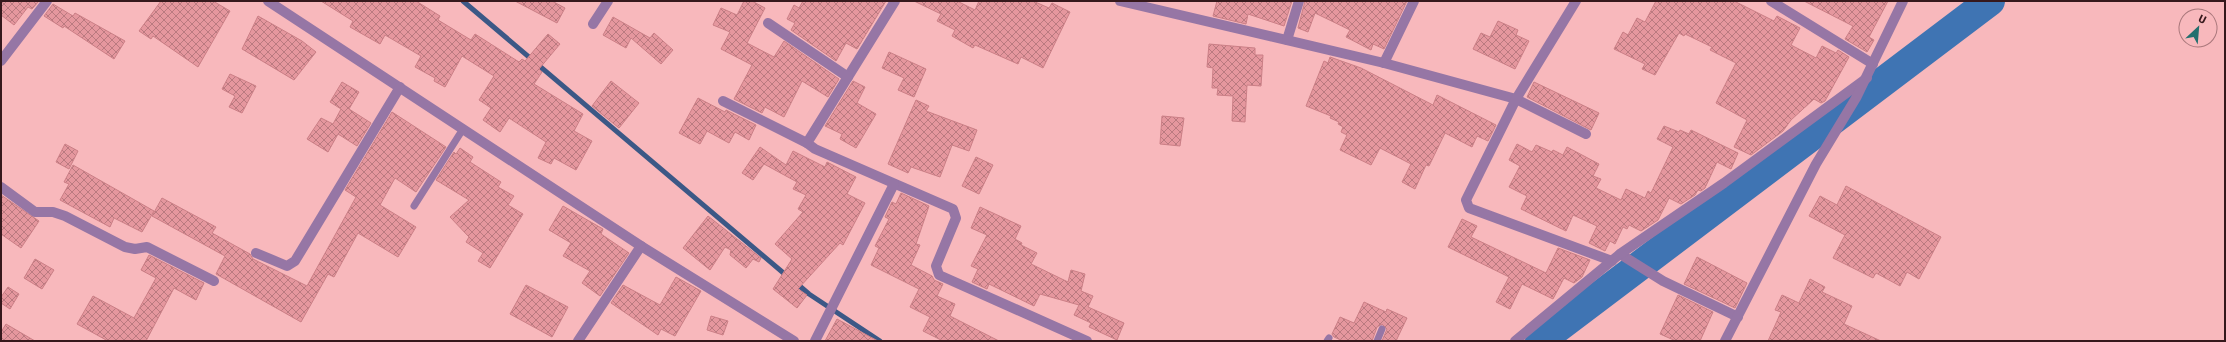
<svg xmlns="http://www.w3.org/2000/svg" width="2226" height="342" font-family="'Fira Sans',sans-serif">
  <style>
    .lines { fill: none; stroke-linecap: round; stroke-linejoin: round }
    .stream { stroke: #3c5886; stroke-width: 5 }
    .river { stroke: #3f74b3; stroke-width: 30 }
    .building { fill: url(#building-cross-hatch); stroke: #cb7f86 }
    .lane { stroke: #9676a5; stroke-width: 7 }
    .street { stroke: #9676a5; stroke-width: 10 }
  </style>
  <defs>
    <pattern id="building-cross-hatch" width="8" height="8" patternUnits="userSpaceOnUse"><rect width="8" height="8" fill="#e5979e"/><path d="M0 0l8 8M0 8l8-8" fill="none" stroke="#ba7a80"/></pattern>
  </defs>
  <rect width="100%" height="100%" fill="#f8b8bc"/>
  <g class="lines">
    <g class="stream">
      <path d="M463,1L787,276"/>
      <path d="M795,282L809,294L880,341"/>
    </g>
    <path class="river" d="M1540,341L1990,1"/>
  </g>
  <g class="building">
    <path d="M1,1H39L32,9L28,7L14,25L1,15Z"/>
    <path d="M161,1H213L230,11L198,67L153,36L151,39L139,31Z"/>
    <path d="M321,1H416L440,16L438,20L471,40L475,34L519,62L522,59L525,61L548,34L560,44L539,69L542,72L534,84L583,114L574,131L592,141L576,170L554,158L551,164L538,158L546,142L509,118L500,132L483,120L491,108L479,100L494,76L462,56L445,87L434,81L435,78L415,67L421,56L385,35L380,44L350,27L353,21Z"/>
    <path d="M515,1H552L565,8L557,23Z"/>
    <path d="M744,1H752L765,8L747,43L774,57L784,41L839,79L828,97L802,81L784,117L765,107L762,113L734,99L752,65L721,49L730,32L713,25L721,8L737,15Z"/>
    <path d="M803,1H886L857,49L846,43L836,61L791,30L795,23L787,19L794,5L799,8Z"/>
    <path d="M914,1H957L975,10L979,1H1033L1049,8L1052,3L1070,12L1043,68L1021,57L1018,64L975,45L973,48L952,36L955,30L937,21L941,14Z"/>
    <path d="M1217,1H1292L1284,26L1248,14L1246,24L1213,16Z"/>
    <path d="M1305,1H1407L1384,49L1373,44L1371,50L1346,37L1350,30L1315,13L1308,32L1298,28Z"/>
    <path d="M1656,1H1734L1774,21L1777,16L1800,28L1791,45L1816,58L1822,46L1836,53L1838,50L1849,57L1825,101L1821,103L1814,99L1791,120L1783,131L1751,155L1734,147L1747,120L1716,103L1736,63L1710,50L1712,47L1685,34L1684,36L1679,33L1655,75L1642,69L1645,64L1614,49L1623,32L1628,35L1637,18L1645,22Z"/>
    <path d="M1804,1H1888L1869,37L1874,40L1867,52L1845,39L1853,26Z"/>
    <path d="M53,4L73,16L75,13L125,41L114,59L64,26L63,28L44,16Z"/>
    <path d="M258,16L302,41L316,52L294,80L242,49Z"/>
    <path d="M613,17L650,38L654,33L673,50L661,64L631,38L626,48L603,35Z"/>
    <path d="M1498,21L1518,30L1516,35L1529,41L1515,69L1473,49L1481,33L1490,37Z"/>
    <path d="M1209,44L1255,48V55H1263L1261,86L1247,85L1245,122L1232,121L1233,96L1217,95L1218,88H1212L1213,68L1207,67Z"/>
    <path d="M889,52L926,69L914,97L898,90L904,78L882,68Z"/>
    <path d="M1330,57L1361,68L1433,105L1437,95L1496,125L1488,141L1477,136L1472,147L1445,133L1429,166L1426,165L1415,189L1402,182L1411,164L1380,148L1371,165L1340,150L1347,135L1341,132L1343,127L1338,124L1339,122L1330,118L1331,116L1306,106L1324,61L1328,63Z"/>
    <path d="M230,74L256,86L242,113L229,107L235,96L222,89Z"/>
    <path d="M611,81L639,103L619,128L592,106Z"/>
    <path d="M853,81L865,87L857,103L876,114L856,148L840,139L842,134L825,126Z"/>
    <path d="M342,82L359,92L349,109L371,123L357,146L338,134L328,152L307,139L321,118L333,124L341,109L330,102Z"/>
    <path d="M1534,82L1599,113L1591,130L1527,97Z"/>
    <path d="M698,98L725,112L726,110L756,125L749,140L735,132L729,143L707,131L700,144L679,133Z"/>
    <path d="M916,100L929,106L926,111L977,130L969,151L952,145L940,177L911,167L908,173L888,164Z"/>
    <path d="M392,112L446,147L416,192L395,178L380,205L416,227L398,257L358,233L334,277L328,274L301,322L216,274L225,256L152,216L162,198L216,227L212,233L250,254L253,259L307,286L356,197L345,190Z"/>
    <path d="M1162,116L1184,118L1180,146L1160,144Z"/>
    <path d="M1664,126L1679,132L1680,130L1689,134L1691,130L1738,153L1731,169L1717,162L1705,188L1701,191L1698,190L1695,195L1681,204L1669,198L1658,220L1641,231L1629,225L1627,229L1623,227L1615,244L1610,241L1605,251L1589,243L1597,226L1573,215L1566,231L1521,209L1527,196L1509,187L1520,166L1509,160L1517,144L1532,152L1536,145L1552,152L1553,150L1563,155L1567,147L1599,164L1593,176L1601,179L1596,188L1621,200L1626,189L1645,198L1648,191L1651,193L1673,147L1657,139Z"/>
    <path d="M65,144L78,151L69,169L56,162Z"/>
    <path d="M760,147L786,165L793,151L825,167L827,162L856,177L847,194L865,203L843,245L840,243L798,289L807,295L797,308L773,289L792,259L775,244L803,212L798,209L806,195L793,189L797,182L764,164L753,180L742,173Z"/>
    <path d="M460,148L473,157L470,162L501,182L498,187L514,196L508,205L523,214L490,268L478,261L483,253L466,242L469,237L450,217L469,200L436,180L454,152L456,154Z"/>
    <path d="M976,157L993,165L979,194L962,186Z"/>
    <path d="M73,165L154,211L142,232L114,218L110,227L60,200L69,184L64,182Z"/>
    <path d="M1846,186L1941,237L1919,279L1907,272L1900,286L1876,273L1873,278L1833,258L1845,235L1809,216L1820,196L1837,205Z"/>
    <path d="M901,193L929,206L916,244L920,245L911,265L932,276L934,280L943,284L937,296L955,304L950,316L999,341H943L923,331L930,317L910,307L919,289L871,265L879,248L875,246L889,219L885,217L892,202L896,204Z"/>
    <path d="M1,195L39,221L21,248L1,234Z"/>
    <path d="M563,206L603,229L601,234L629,253L600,296L582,283L590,271L563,256L571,243L549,230Z"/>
    <path d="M980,207L1021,226L1015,239L1022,243L1021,245L1037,253L1031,264L1068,282L1071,270L1085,274L1081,291L1093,296L1088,307L1124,323L1117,340L1089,327L1091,323L1074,315L1079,305L1040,294L1034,306L989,284L987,289L972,282L978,269L971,266L987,235L971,228Z"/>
    <path d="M708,216L761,258L759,262L753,259L746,268L730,255L731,250L725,247L710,270L683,248Z"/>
    <path d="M1462,219L1477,226L1471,237L1546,273L1558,248L1590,260L1582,277L1574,283L1564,278L1553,299L1522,284L1510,309L1496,302L1509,277L1448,247Z"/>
    <path d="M149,255L204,283L196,300L174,288L146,341H108L77,324L93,296L134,318L156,278L141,270Z"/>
    <path d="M1697,257L1747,283L1735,308L1684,284Z"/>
    <path d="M35,259L54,270L42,289L24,278Z"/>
    <path d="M676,277L701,291L675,336L661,329L658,335L611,303L623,285L660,305Z"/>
    <path d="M1810,279L1825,287L1822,292L1852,306L1844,324L1881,341H1768L1781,312L1775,310L1782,295L1799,303Z"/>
    <path d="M526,285L568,307L552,337L510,314Z"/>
    <path d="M8,287L19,294L10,309L1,303V297Z"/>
    <path d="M1678,295L1713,312L1700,341H1676L1660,334Z"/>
    <path d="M1364,302L1386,312L1387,309L1407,318L1396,341H1382L1387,329L1382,324L1377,327L1372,341H1343L1334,337L1332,334L1340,317L1354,323Z"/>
    <path d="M711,316L728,321L723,335L707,330Z"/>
    <path d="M837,319L878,341H825Z"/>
    <path d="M6,324L35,341H1V332Z"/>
  </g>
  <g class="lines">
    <g class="lane">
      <path d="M414,206L463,129"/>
      <path d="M1327,341L1329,338"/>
      <path d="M1377,341L1382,329"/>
    </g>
    <g class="street">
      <path d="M268,1L641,246L794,341"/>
      <path d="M895,1L807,143L815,149L953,209L956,218L936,266L939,275L1087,341"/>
      <path d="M1120,1L1384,63L1516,99L1586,134"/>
      <path d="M1576,1L1516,99L1466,200L1469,208L1612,261"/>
      <path d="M1771,1L1873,64"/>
      <path d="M768,23L848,77"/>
      <path d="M593,24L608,1"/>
      <path d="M1287,40L1299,1"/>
      <path d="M1,61L47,1"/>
      <path d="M1384,63L1414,1"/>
      <path d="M723,101L807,143"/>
      <path d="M1,187L35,212H53L65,216L125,247L135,249L147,247L214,281"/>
      <path d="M256,253L287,266L295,261L400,87"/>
      <path d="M1620,254L1663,281L1738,317"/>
      <path d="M578,341L641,246"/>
      <path d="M815,341L894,184"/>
      <path d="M1515,341L1620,254L1724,183L1867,78"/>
      <path d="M1725,341L1816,164L1856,98L1903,1"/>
    </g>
  </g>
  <rect width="2226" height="342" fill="none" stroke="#36181c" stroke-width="4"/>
  <g transform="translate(2198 28) rotate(26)"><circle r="19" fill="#f8b8bc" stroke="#aa787c"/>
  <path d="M0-3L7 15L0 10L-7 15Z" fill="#246f6e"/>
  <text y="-6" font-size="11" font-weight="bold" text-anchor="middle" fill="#36181c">U</text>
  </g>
</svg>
